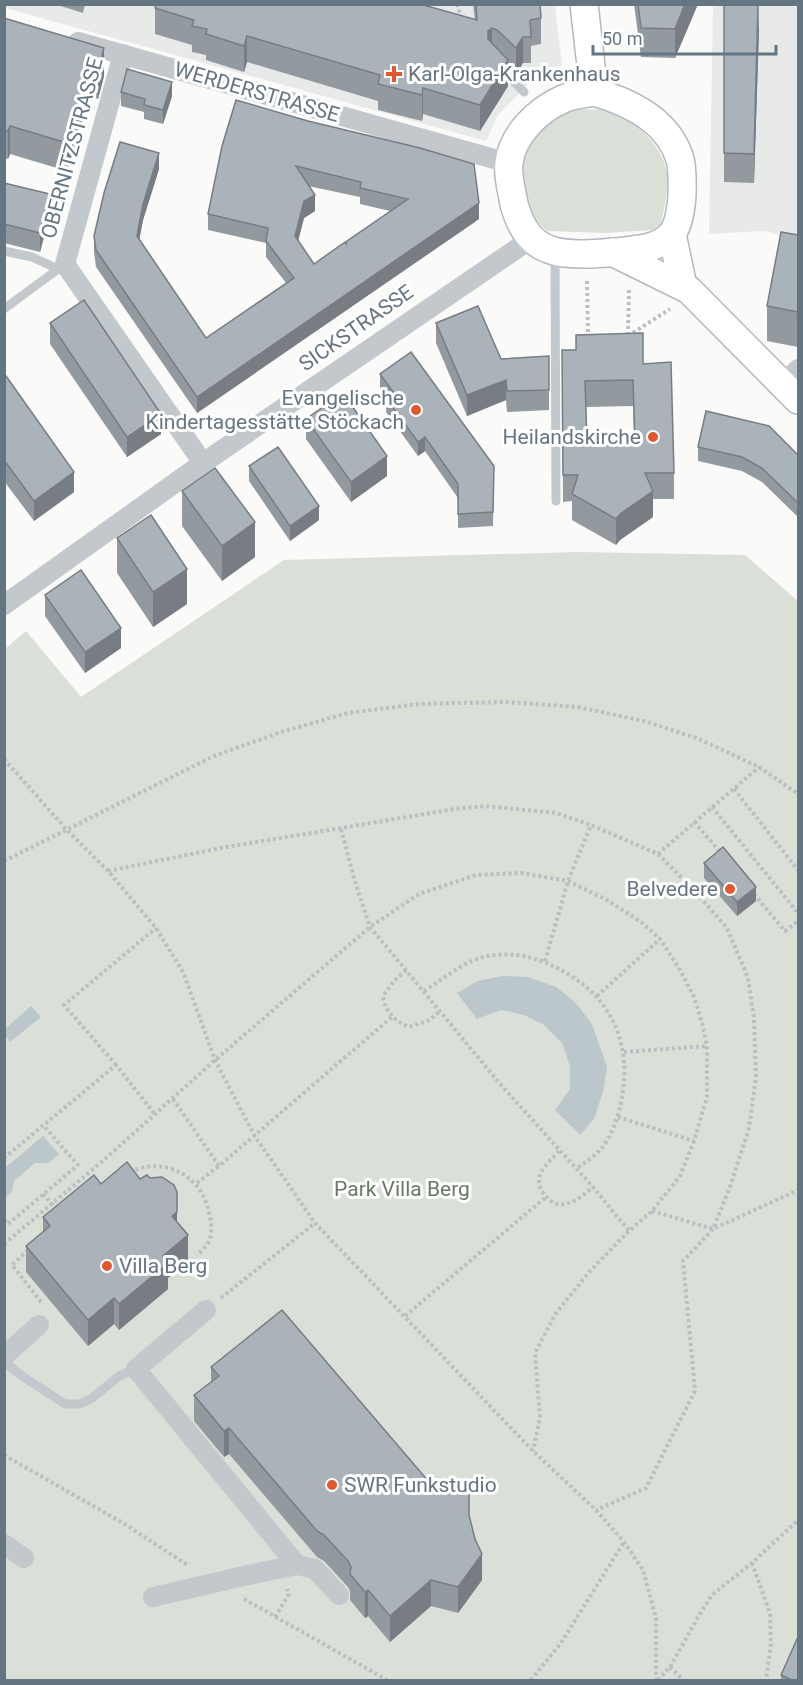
<svg xmlns="http://www.w3.org/2000/svg" width="803" height="1685" font-family="Roboto,sans-serif">
  <style>
    .built { fill: #e8e9e9 }
    .green { fill: #dadfd7 }
    .water { fill: #bbc7cb }
    .lines { fill: none; stroke-linecap: round; stroke-linejoin: round }
    .secondary-casing { stroke: #b3babf; stroke-width: 30 }
    .path { stroke: #bbbfc2; stroke-width: 4; stroke-dasharray: 3 3; stroke-linecap: butt }
    .lane { stroke: #c3c8cc; stroke-width: 9 }
    .street { stroke: #c3c8cc; stroke-width: 20 }
    .secondary { stroke: #fff; stroke-width: 27 }
    .street-bridge { stroke: #c3c8cc; stroke-width: 20 }
    .wall { fill: #929a9f; fill-rule: evenodd }
    .shaded-wall { fill: #777d82 }
    .building { fill: #aab3b9; stroke: #777d82; stroke-width: 1.5; fill-rule: evenodd }
    .poi-dot { fill: #e4572e; stroke: #fff; stroke-width: 2 }
    .labels { text-anchor: middle; dominant-baseline: central; stroke-width: 6; stroke-linejoin: round; paint-order: stroke }
    .poi-label { font-size: 21px; fill: #657683; stroke: #fff; text-anchor: start }
    .street-label { font-size: 21px; fill: #657683; stroke: #fff }
    .park-label { font-size: 21px; fill: #687a64; stroke: #fff }
  </style>
  <rect width="100%" height="100%" fill="#fafaf8"/>
  <g class="built">
    <path d="M4,5H555L562,65L529,83L498,115L486,141L5,8Z"/>
    <path d="M713,5H798V239L764,231L709,234Z"/>
  </g>
  <g class="green">
    <path d="M586,109C592,110 599,109 605,110C632,116 663,145 667,173C669,190 664,207 661,224L653,230L605,233L547,231C543,227 537,222 534,217C512,182 521,128 563,113C570,110 579,110 586,109Z"/>
    <path d="M577,552L745,555L798,601V1680H5V649L26,631L81,697L284,560Z"/>
  </g>
  <g class="water">
    <path d="M502,976L528,977L556,987L575,1002L592,1024L607,1067L603,1092L594,1119L580,1135L555,1110L570,1089V1066L562,1043L544,1025L524,1015L501,1010L477,1019L457,993L478,981Z"/>
    <path d="M31,1006L41,1017L10,1042L5,1035V1029Z"/>
    <path d="M43,1136L59,1154L48,1163H35L14,1181L12,1192L5,1197V1168Z"/>
  </g>
  <g class="lines">
    <defs>
      <g id="secondary">
        <path d="M584,4L594,92"/>
        <path d="M594,92C630,102 668,120 680,159C683,171 682,184 682,196C681,208 679,226 671,235C656,250 636,249 616,252C598,254 564,256 548,249C529,242 519,223 514,204C512,191 507,176 509,163C512,135 538,110 563,99C572,95 584,94 594,92Z"/>
        <path d="M672,234L683,286"/>
        <path d="M612,252L689,290L798,400"/>
      </g>
    </defs>
    <use href="#secondary" class="secondary-casing"/>
    <g class="path">
      <path d="M457,4L462,20"/>
      <path d="M587,281L588,337"/>
      <path d="M628,335L629,289"/>
      <path d="M628,336L670,309"/>
      <path d="M4,759L68,831L108,871L156,928L183,972L215,1060L254,1135L315,1223L533,1451L596,1510L624,1542L643,1570L656,1618V1680"/>
      <path d="M734,789L798,870"/>
      <path d="M712,807L798,913"/>
      <path d="M694,822L721,853"/>
      <path d="M341,829L356,885L370,927L501,1085L593,1187L629,1231"/>
      <path d="M658,854L759,767"/>
      <path d="M4,861L214,756L281,732L348,713L418,704L504,702L578,707L644,721L699,739L759,767L798,794"/>
      <path d="M108,871L221,848L455,809L485,806L556,813L591,825L658,854L693,889L727,928L748,978L754,1018L756,1077L749,1128L730,1187L713,1229L683,1261L695,1391L646,1488L596,1510"/>
      <path d="M754,894L785,931L798,921"/>
      <path d="M545,961L568,881L591,825"/>
      <path d="M406,970L394,981L383,996C385,1012 395,1021 409,1027L430,1020L440,1011"/>
      <path d="M424,991C442,980 460,964 480,958C507,950 535,956 559,969C614,997 634,1048 620,1107C617,1120 610,1139 601,1149C594,1157 584,1163 576,1169"/>
      <path d="M597,996L660,939"/>
      <path d="M624,1052L707,1046"/>
      <path d="M116,1065L64,1005L156,928"/>
      <path d="M173,1099L219,1166L392,1017"/>
      <path d="M618,1117L694,1141"/>
      <path d="M559,1151C553,1158 541,1168 539,1178C538,1183 541,1191 545,1195C560,1215 579,1199 593,1187"/>
      <path d="M4,1158L116,1065L154,1113"/>
      <path d="M130,1172C164,1156 202,1175 209,1213C211,1221 213,1233 209,1241C207,1246 201,1251 197,1255"/>
      <path d="M197,1183L219,1166"/>
      <path d="M43,1194L58,1211"/>
      <path d="M652,1211L713,1229L798,1190"/>
      <path d="M4,1220L8,1224L78,1165L43,1125"/>
      <path d="M4,1244L104,1160L215,1060L370,927L419,894L476,875L521,873L568,881L607,900L641,922L660,939L680,970L694,997L702,1023L707,1046V1097L694,1141L680,1176L652,1211L629,1231L590,1271L556,1313L535,1353L540,1417L533,1451"/>
      <path d="M28,1250L12,1265L42,1303"/>
      <path d="M221,1298L315,1223"/>
      <path d="M405,1316L546,1197"/>
      <path d="M4,1455L123,1523L189,1566"/>
      <path d="M752,1563L770,1613L771,1644L766,1680"/>
      <path d="M244,1599L387,1680"/>
      <path d="M275,1617L289,1594L287,1589"/>
      <path d="M670,1667L683,1680"/>
      <path d="M531,1680L561,1643L624,1542"/>
      <path d="M658,1680L670,1667L698,1617L712,1595L752,1563L798,1520"/>
    </g>
    <g class="lane">
      <path d="M501,68L524,92"/>
      <path d="M4,251L32,257L58,269"/>
      <path d="M555,255L556,501"/>
      <path d="M4,309L65,264"/>
      <path d="M4,1361L19,1374L65,1404H79L91,1399L119,1376L136,1369"/>
    </g>
    <g class="street">
      <path d="M78,42L509,163"/>
      <path d="M123,54L65,264L203,463"/>
      <path d="M784,384L798,369"/>
      <path d="M4,605L203,463L531,239"/>
      <path d="M206,1310L136,1369L297,1565L248,1575"/>
      <path d="M4,1356L39,1325"/>
      <path d="M4,1544L24,1558"/>
      <path d="M297,1565L315,1569L339,1595"/>
    </g>
    <use href="#secondary" class="secondary"/>
    <path class="street-bridge" d="M153,1597L248,1575"/>
  </g>
  <g class="wall">
    <path d="M54,4H85L83,13Z"/>
    <path d="M473,4H540L541,18V44L531,46V63H523L516,74L508,67V86L480,131L423,114L422,121L378,110V101L247,62L244,72L206,60V55L192,52V45L155,34V8L475,20Z"/>
    <path d="M634,4H698L675,58L641,57Z"/>
    <path d="M724,4L759,30L754,183L724,182Z"/>
    <path d="M4,18L104,48V76L98,99L90,96L67,171L10,154L8,159L4,158Z"/>
    <path d="M121,92L172,96L163,124L144,119V112L121,106Z"/>
    <path d="M236,100L479,219L197,413L96,267L94,252V236L159,169L143,220L139,239L206,338L286,283L266,257V243L208,230V214ZM308,186L360,197V204L390,211L346,244L314,264L298,241L304,218L315,211Z"/>
    <path d="M4,183L50,214L40,252L4,243Z"/>
    <path d="M798,235V347L767,341V306Z"/>
    <path d="M50,323L161,434L127,457L50,344Z"/>
    <path d="M436,323L501,359L549,356V410L507,412L506,400L467,416L436,343Z"/>
    <path d="M562,350L643,364L674,473V499H653V517L620,540L616,545L572,520V501L563,502ZM633,406L634,441L587,442L586,407Z"/>
    <path d="M380,374L494,466L493,526L458,528V498L425,451L418,456L386,412L387,398L380,389Z"/>
    <path d="M4,377L74,492L34,521L4,481Z"/>
    <path d="M306,419L387,476L351,502L306,439Z"/>
    <path d="M698,447L798,455V517L762,482L742,471L698,461Z"/>
    <path d="M249,466L319,520L290,541L249,481Z"/>
    <path d="M182,491L255,557L222,581L182,526Z"/>
    <path d="M117,538L187,604L153,627L117,573Z"/>
    <path d="M45,595L121,648L85,673L45,616Z"/>
    <path d="M704,863L756,901L737,916L704,878Z"/>
    <path d="M101,1184L177,1222L188,1261L168,1278V1289L119,1330L114,1324L88,1346L26,1272V1246L43,1232V1217Z"/>
    <path d="M211,1367L435,1489L469,1516L482,1580L458,1613L431,1606L390,1642L368,1616L365,1618L350,1600V1591L348,1587L324,1561L317,1557L229,1454L224,1457L194,1421V1395L211,1382Z"/>
    <path d="M781,1675L798,1680H781Z"/>
  </g>
  <g class="shaded-wall">
    <path d="M685,4H698L675,58V29Z"/>
    <path d="M758,4L759,30L754,183V154Z"/>
    <path d="M492,28V54L488,57V31Z"/>
    <path d="M247,36V62L244,72V46Z"/>
    <path d="M523,37V63L516,74V48Z"/>
    <path d="M104,48V76L98,99V71Z"/>
    <path d="M508,60V86L480,131V105Z"/>
    <path d="M90,68V96L67,171V143Z"/>
    <path d="M172,82V96L163,124V110Z"/>
    <path d="M423,88V114L422,121V95Z"/>
    <path d="M10,126V154L8,159V131Z"/>
    <path d="M159,153V169L143,220L137,252V236L143,204Z"/>
    <path d="M50,194V214L40,252V233Z"/>
    <path d="M315,195V211L304,218L295,253V236L304,201Z"/>
    <path d="M479,203V219L197,413V397Z"/>
    <path d="M506,380V400L467,416V395Z"/>
    <path d="M161,414V434L127,457V437Z"/>
    <path d="M425,437V451L418,456V442Z"/>
    <path d="M387,456V476L351,502V482Z"/>
    <path d="M74,472V492L34,521V501Z"/>
    <path d="M653,491V517L620,540L616,545V519L620,514Z"/>
    <path d="M319,506V520L290,541V526Z"/>
    <path d="M255,522V557L222,581V546Z"/>
    <path d="M187,569V604L153,627V592Z"/>
    <path d="M121,628V648L85,673V652Z"/>
    <path d="M756,887V901L737,916V902Z"/>
    <path d="M177,1212V1238L172,1216Z"/>
    <path d="M188,1235V1261L168,1278V1289L119,1330V1304L163,1256Z"/>
    <path d="M114,1298V1324L88,1346V1320Z"/>
    <path d="M229,1428V1454L224,1457V1431Z"/>
    <path d="M482,1554V1580L458,1613V1587Z"/>
    <path d="M431,1580V1606L390,1642V1616Z"/>
    <path d="M368,1590V1616L365,1618V1592Z"/>
  </g>
  <g class="building">
    <path d="M156,4H420L477,20L476,4H540L541,18L530,20L531,37H523L516,48L497,30L492,28L488,31V39L508,60L480,105L423,88L422,95L378,84L380,75L247,36L244,46L206,34L207,29L192,26L194,20L155,8Z"/>
    <path d="M638,4H685L675,29L641,28Z"/>
    <path d="M724,4H758L754,154L724,153Z"/>
    <path d="M4,18L104,48L98,71L90,68L67,143L10,126L8,131L4,130Z"/>
    <path d="M127,69L172,82L163,110L144,105L145,99L121,92Z"/>
    <path d="M236,100L308,121L420,148L474,164L479,203L197,397L96,250L94,236L104,193L120,142L159,153L143,204L137,236L206,338L294,278L266,241L268,228L208,214L222,146ZM296,166L361,182L360,188L408,199L347,241L346,244L345,242L314,264L295,236L304,201L315,195Z"/>
    <path d="M4,183L50,194L40,233L4,224Z"/>
    <path d="M781,232L798,235V312L767,306Z"/>
    <path d="M84,300L161,414L127,437L50,323Z"/>
    <path d="M478,306L501,359L549,356V390L507,391L506,380L467,395L436,323Z"/>
    <path d="M643,333V364L671,362L674,473H645L653,491L620,514L616,519L572,494L578,475H563L562,350H576V335ZM633,380L635,441L587,442L585,381Z"/>
    <path d="M411,352L494,466L493,512L458,514V484L425,437L418,442L386,398L394,393L380,374Z"/>
    <path d="M6,376L74,472L34,501L4,460V377Z"/>
    <path d="M343,393L387,456L351,482L306,419Z"/>
    <path d="M706,411L769,426L798,455V503L762,468L742,457L698,447Z"/>
    <path d="M278,447L319,506L290,526L249,466Z"/>
    <path d="M215,468L255,522L222,546L182,491Z"/>
    <path d="M151,515L187,569L153,592L117,538Z"/>
    <path d="M81,570L121,628L85,652L45,595Z"/>
    <path d="M723,847L756,887L737,902L704,863Z"/>
    <path d="M127,1162L140,1179L147,1175L150,1178L162,1177L174,1185L177,1192V1212L172,1216L188,1235L163,1256L168,1263L119,1304L114,1298L88,1320L26,1246L50,1226L43,1217L94,1175L101,1184Z"/>
    <path d="M282,1310L435,1489L469,1486V1515L475,1539L482,1554L458,1587L431,1580L390,1616L368,1590L365,1592L350,1574L351,1567L348,1561L324,1535L317,1531L229,1428L224,1431L194,1395L219,1376L211,1367Z"/>
    <path d="M797,1639L798,1640V1680H790V1679L781,1675Z"/>
  </g>
  <g class="poi-dot">
    <path d="M391 65h6v6h6v6h-6v6h-6v-6h-6v-6h6z"/>
    <circle cx="416" cy="410" r="6"/>
    <circle cx="653" cy="437" r="6"/>
    <circle cx="730" cy="889" r="6"/>
    <circle cx="107" cy="1266" r="6"/>
    <circle cx="332" cy="1485" r="6"/>
  </g>
  <g class="labels">
    <g class="poi-label">
      <text x="408" y="74">Karl-Olga-Krankenhaus</text>
      <text x="404" y="398" text-anchor="end">Evangelische<tspan x="404" dy="24">Kindertagesstätte Stöckach</tspan></text>
      <text x="641" y="437" text-anchor="end">Heilandskirche</text>
      <text x="718" y="889" text-anchor="end">Belvedere</text>
      <text x="119" y="1266">Villa Berg</text>
      <text x="344" y="1485">SWR Funkstudio</text>
    </g>
    <g class="street-label">
      <text transform="translate(257 92) rotate(16)">WERDERSTRASSE</text>
      <text transform="translate(72 148) rotate(-75)">OBERNITZSTRASSE</text>
      <text transform="translate(356 328) rotate(-35)">SICKSTRASSE</text>
    </g>
    <g class="park-label">
      <text x="402" y="1189">Park Villa Berg</text>
    </g>
  </g>
  <rect width="803" height="1685" fill="none" stroke="#657683" stroke-width="12"/>
  <path d="M593 45v9h183v-9" fill="none" stroke="#657683" stroke-width="3"/>
  <text x="602" y="45" font-size="18" fill="#657683" stroke="#ffffff" stroke-width="4.5" paint-order="stroke">50 m</text>
</svg>
